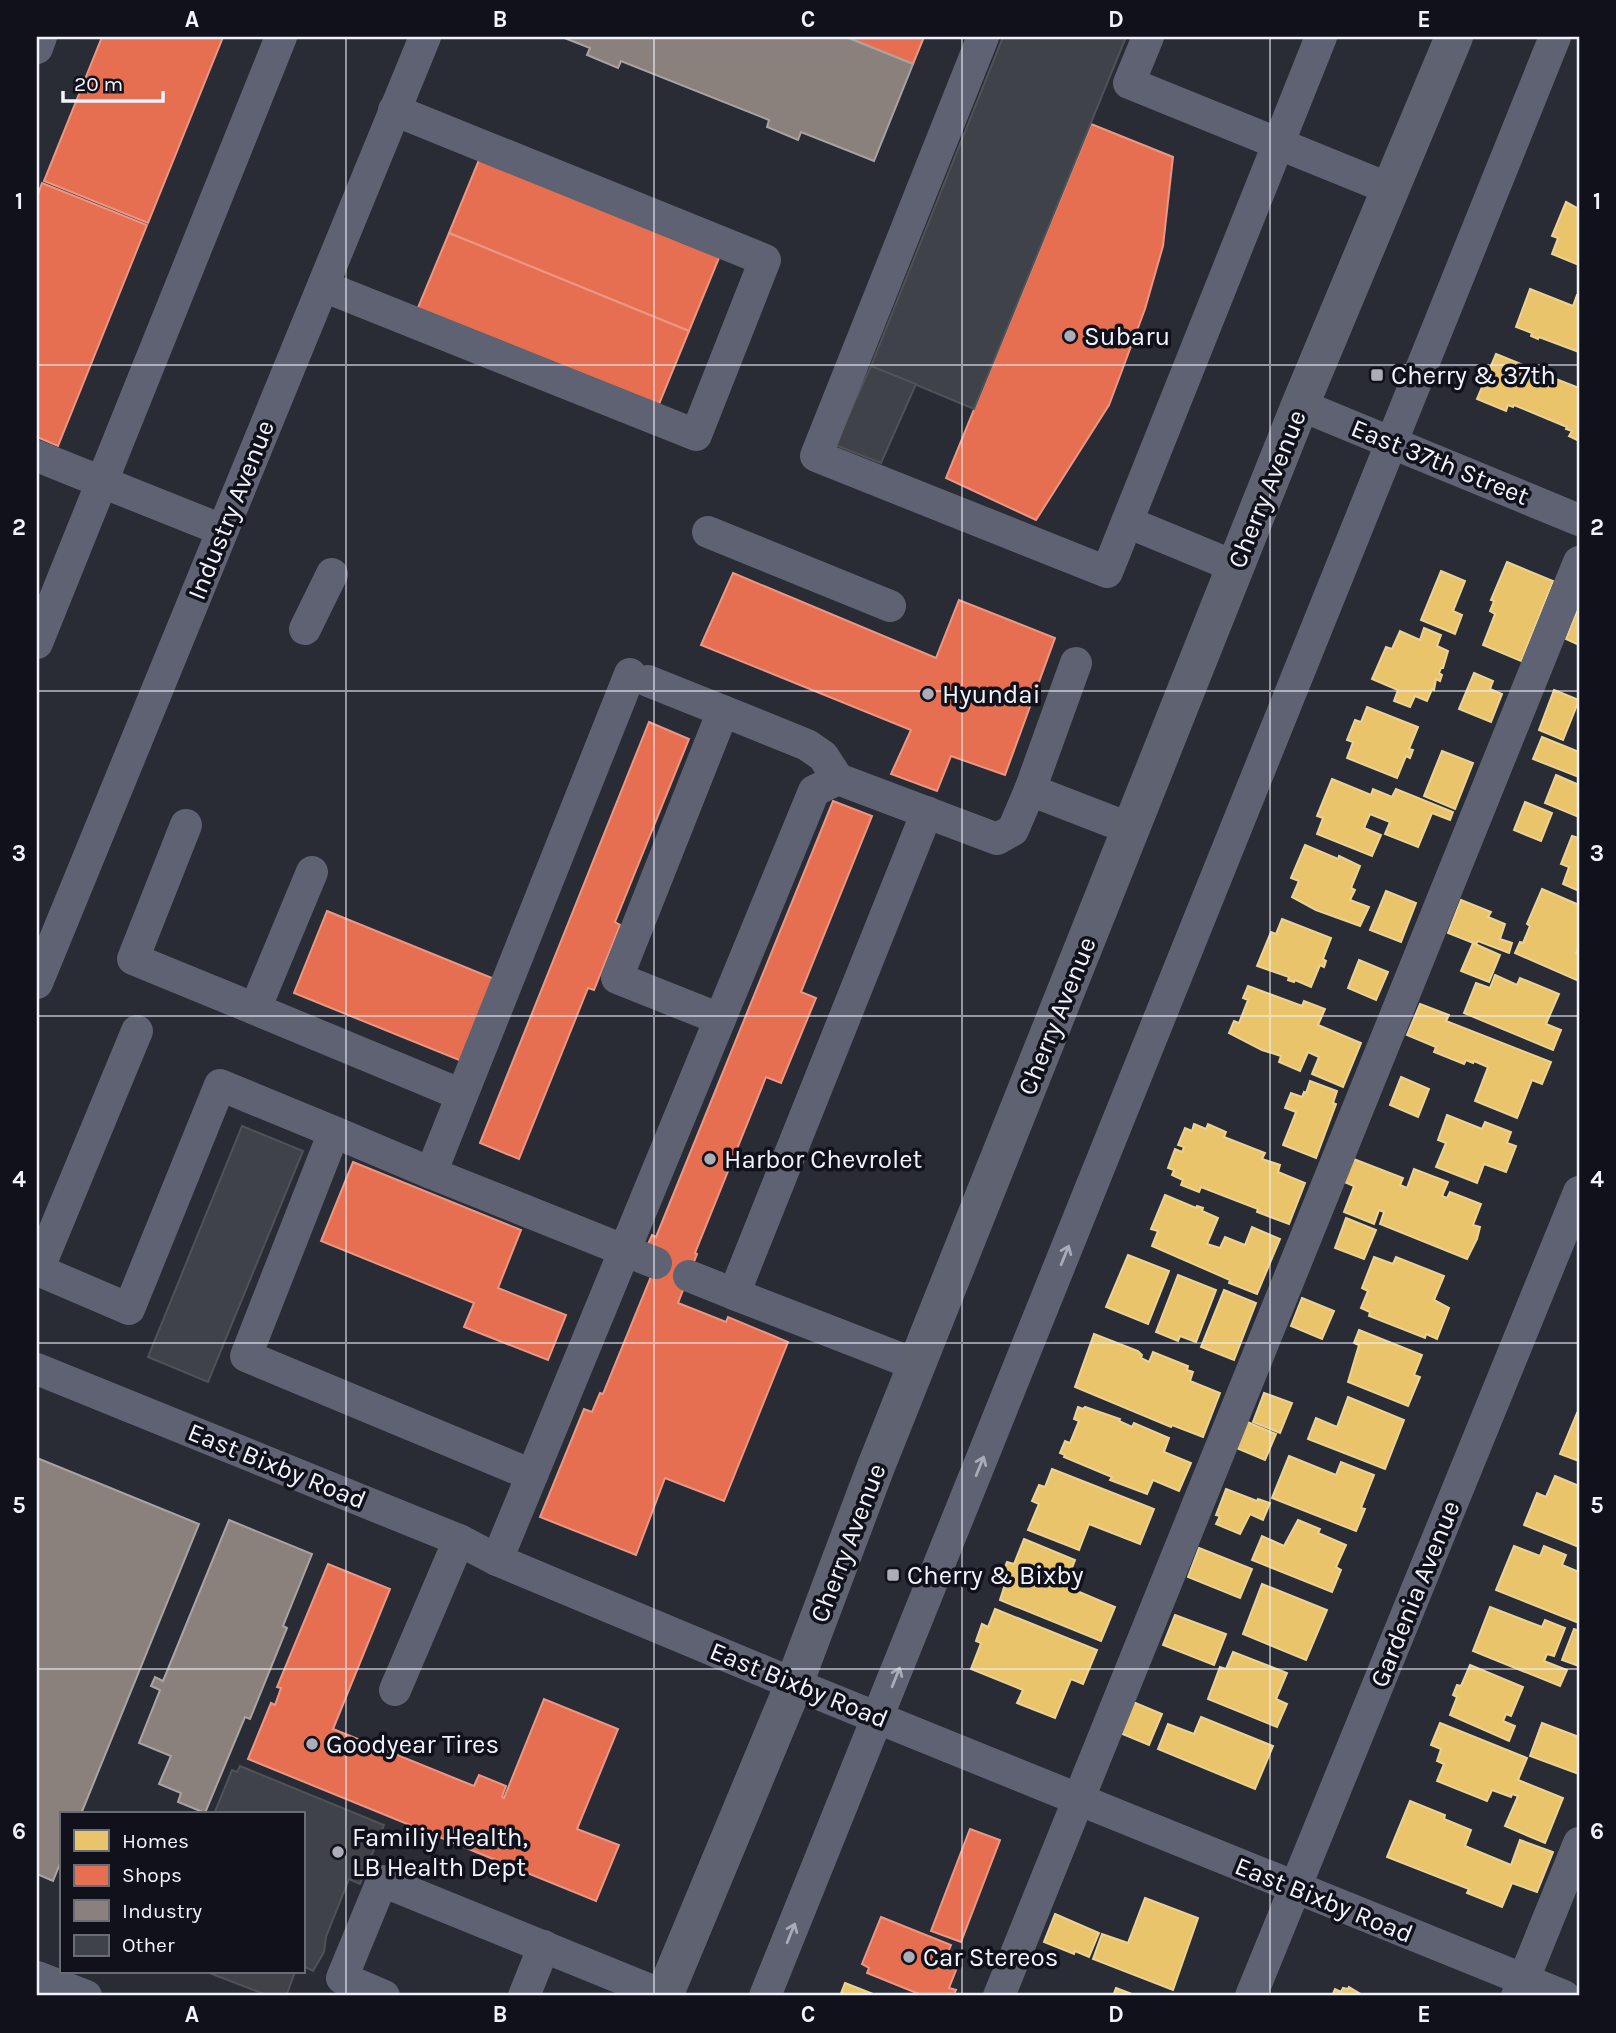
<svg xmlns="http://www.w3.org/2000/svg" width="1616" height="2033" font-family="Karla,sans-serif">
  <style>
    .homes { fill: #e9c46a; stroke: #ebd296; stroke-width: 2 }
    .shops { fill: #e76f51; stroke: #ea9785; stroke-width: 2 }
    .industry { fill: #8a817c; stroke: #a9a4a3; stroke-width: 2 }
    .building { fill: #40424a; stroke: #50525a; stroke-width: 2 }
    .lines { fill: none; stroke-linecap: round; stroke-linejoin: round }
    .minor { stroke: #5f6272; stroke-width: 32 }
    .major { stroke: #5f6271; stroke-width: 38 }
    .oneway { stroke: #a8abb8 }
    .grid { fill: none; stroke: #f1f4fe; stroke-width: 2; stroke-opacity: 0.55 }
    .poi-dot { fill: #abaeb8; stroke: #10111a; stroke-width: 2.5 }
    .labels { text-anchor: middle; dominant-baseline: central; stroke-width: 7; stroke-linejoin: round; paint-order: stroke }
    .poi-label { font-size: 26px; fill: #f1f4fe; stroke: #10111a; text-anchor: start }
    .street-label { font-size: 26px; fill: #f1f4fe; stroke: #10111a }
    .neatline { fill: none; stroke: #f1f4fe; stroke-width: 2.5 }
    .grid-label { font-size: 23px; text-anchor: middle; font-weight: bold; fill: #f1f4fe }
  </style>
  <rect width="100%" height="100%" fill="#292c35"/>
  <g class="homes">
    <path d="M1566,202L1579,209V265L1552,254L1558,238L1552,236Z"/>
    <path d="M1530,289L1573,306L1577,295H1579V352L1539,337L1538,339L1531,336L1532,333L1516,327Z"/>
    <path d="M1496,354L1531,368L1532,366L1544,371L1543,374L1579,388V441L1569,436L1572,431L1566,429L1567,427L1514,405L1513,407L1508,405L1506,411L1477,399Z"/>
    <path d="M1507,562L1553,581L1521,661L1483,645L1495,614L1490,611L1494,601L1491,600Z"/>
    <path d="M1441,571L1465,581L1453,611L1462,615L1455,634L1421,620Z"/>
    <path d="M1579,605V645L1566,639Z"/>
    <path d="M1424,628L1441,635L1437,646L1448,651L1443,668H1441L1439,673L1442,675L1440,681L1436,679L1434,690L1432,689L1427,701L1415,696L1410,707L1394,701L1398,690L1372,679L1386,647L1392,649L1400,631L1420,640Z"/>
    <path d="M1474,673L1493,681L1490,689L1502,694L1491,722L1459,709Z"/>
    <path d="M1554,690L1579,700L1563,740L1539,730Z"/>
    <path d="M1367,707L1418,727L1409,749L1413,750L1410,758L1406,756L1397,778L1347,758L1353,742L1347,740L1355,720L1361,722Z"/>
    <path d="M1542,737L1579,752V777L1533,759Z"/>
    <path d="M1442,751L1473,763L1455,809L1424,796Z"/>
    <path d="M1556,775L1579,785V817L1545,803Z"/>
    <path d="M1332,779L1371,795L1373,789L1392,797L1396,789L1453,812L1450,820L1432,813L1418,847L1385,834L1390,822L1370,814L1364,828L1381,835L1372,856L1317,834L1323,818L1317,816Z"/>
    <path d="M1525,802L1552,813L1541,841L1514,830Z"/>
    <path d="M1572,836L1579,838V891L1563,884L1569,867L1561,864Z"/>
    <path d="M1305,845L1338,859L1339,856L1360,866L1351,888L1355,890L1350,900L1369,907L1360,926L1316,910L1292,897L1299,881L1291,878Z"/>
    <path d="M1542,889L1579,905V946L1576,953L1579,955V981L1515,953L1520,942L1523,943L1530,926L1527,924Z"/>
    <path d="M1386,891L1416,903L1401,942L1370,930Z"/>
    <path d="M1461,900L1491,912L1488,917L1505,924L1500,939L1512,943L1509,953L1478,941L1476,944L1448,933Z"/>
    <path d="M1282,919L1331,938L1323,959L1326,961L1324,967L1320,965L1311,987L1295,980L1294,982L1288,980L1289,977L1257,966L1271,932L1276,934Z"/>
    <path d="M1473,943L1500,955L1489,982L1461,971Z"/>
    <path d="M1359,960L1388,972L1376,1000L1348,988Z"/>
    <path d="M1495,975L1517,985L1520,978L1559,994L1546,1024L1561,1030L1553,1050L1464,1013L1476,983L1490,988Z"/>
    <path d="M1248,986L1302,1006L1304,1001L1325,1009L1318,1025L1361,1043L1343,1087L1312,1074L1319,1057L1308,1052L1300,1071L1279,1062L1281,1056L1262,1050L1229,1033L1234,1021L1239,1023L1248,1000L1243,998Z"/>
    <path d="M1420,1004L1449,1015L1446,1021L1551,1062L1542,1084L1532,1080L1517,1118L1475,1101L1488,1067L1474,1061L1473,1063L1466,1060L1464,1064L1434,1052L1436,1047L1407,1035Z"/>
    <path d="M1401,1077L1429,1089L1418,1117L1390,1105Z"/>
    <path d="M1310,1081L1337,1091L1333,1103L1336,1104L1316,1158L1283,1145L1296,1112L1285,1108L1291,1093L1302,1097L1304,1092L1306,1093Z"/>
    <path d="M1447,1115L1482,1129L1485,1122L1511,1132L1507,1143L1516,1146L1506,1172L1484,1164L1477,1183L1436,1167L1446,1143L1438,1140Z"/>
    <path d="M1194,1124L1206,1129L1208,1124L1226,1132L1224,1137L1265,1153L1262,1159L1280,1165L1278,1172L1305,1183L1289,1224L1257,1212L1258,1209L1201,1187L1199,1192L1181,1185L1183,1180L1172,1175L1174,1170L1168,1168L1175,1149L1182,1152L1184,1147L1178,1145L1185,1128L1192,1131Z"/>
    <path d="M1351,1158L1403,1178L1400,1185L1407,1188L1414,1169L1448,1182L1442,1196L1447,1198L1450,1192L1481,1204L1473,1225L1480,1227L1477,1239L1467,1259L1380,1224L1384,1212L1379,1210L1374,1224L1344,1212L1354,1186L1342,1181Z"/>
    <path d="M1165,1195L1196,1208L1197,1206L1203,1208L1202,1211L1218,1218L1207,1244L1220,1248L1225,1237L1245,1245L1252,1227L1280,1239L1257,1294L1229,1283L1230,1280L1152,1246L1158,1231L1151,1229Z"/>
    <path d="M1346,1218L1376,1230L1364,1259L1335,1248Z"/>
    <path d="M1128,1255L1169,1271L1148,1324L1106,1307Z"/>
    <path d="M1374,1257L1393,1264L1396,1257L1444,1276L1434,1300L1449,1308L1437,1339L1426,1334L1425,1338L1369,1316L1370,1312L1361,1308L1368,1291L1362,1288Z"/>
    <path d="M1178,1275L1216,1290L1196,1342L1180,1336L1178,1341L1156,1332Z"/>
    <path d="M1224,1290L1256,1303L1234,1360L1201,1347Z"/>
    <path d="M1302,1298L1334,1311L1322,1339L1291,1326Z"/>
    <path d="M1359,1330L1422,1355L1414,1375L1420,1377L1408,1406L1348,1382L1359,1345L1354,1343Z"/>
    <path d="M1094,1334L1138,1351L1142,1355L1141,1358L1149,1362L1153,1352L1188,1366L1187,1370L1193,1372L1190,1381L1220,1393L1203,1437L1172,1425L1171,1427L1075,1387Z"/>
    <path d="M1264,1393L1292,1403L1280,1433L1253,1422Z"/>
    <path d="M1348,1397L1404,1420L1385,1469L1308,1439L1316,1418L1337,1427Z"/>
    <path d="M1078,1407L1083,1409L1085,1407L1120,1419L1119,1421L1132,1427L1134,1423L1169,1438L1164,1452L1191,1463L1179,1491L1153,1480L1147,1494L1110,1480L1112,1477L1064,1457L1065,1455L1060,1453L1065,1441L1070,1443L1079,1421L1074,1419Z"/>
    <path d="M1577,1413L1579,1414V1461L1560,1454Z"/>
    <path d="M1245,1421L1276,1434L1265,1460L1234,1447Z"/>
    <path d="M1289,1456L1336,1475L1341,1462L1374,1475L1361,1508L1365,1509L1356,1531L1272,1498Z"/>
    <path d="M1052,1469L1154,1509L1140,1544L1089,1524L1079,1550L1028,1530L1039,1504L1032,1501L1039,1485L1045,1487Z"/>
    <path d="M1555,1476L1579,1486V1547L1524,1525L1537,1493L1546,1497Z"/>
    <path d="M1226,1489L1257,1501L1258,1499L1270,1503L1263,1520L1250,1514L1240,1534L1216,1524L1220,1516L1216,1515Z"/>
    <path d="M1298,1520L1320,1529L1318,1533L1346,1545L1336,1567L1341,1570L1332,1592L1252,1560L1262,1536L1284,1546Z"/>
    <path d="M1024,1539L1075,1560L1065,1586L1115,1607L1101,1641L1000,1600L1006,1581L1000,1579L1007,1562L1014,1564Z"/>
    <path d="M1514,1546L1540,1556L1544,1546L1566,1555L1562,1565L1579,1572V1623L1496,1590Z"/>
    <path d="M1199,1548L1252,1569L1240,1598L1188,1577Z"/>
    <path d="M1262,1584L1327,1610L1306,1660L1243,1634Z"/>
    <path d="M1490,1607L1542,1627L1545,1620L1565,1628L1554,1656L1547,1654L1544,1661L1567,1670L1560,1686L1473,1651Z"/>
    <path d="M995,1609L1097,1650L1083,1684L1071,1679L1055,1718L1017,1703L1023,1690L971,1669L981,1643L976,1641L982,1624L988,1627Z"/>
    <path d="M1175,1615L1226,1634L1214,1665L1163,1645Z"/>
    <path d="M1574,1629L1579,1631V1666L1562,1660Z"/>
    <path d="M1233,1652L1287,1673L1276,1699L1287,1704L1277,1727L1208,1699L1220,1667L1226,1669Z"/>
    <path d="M1470,1665L1523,1687L1511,1716L1506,1714L1503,1721L1515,1726L1509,1741L1450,1715L1457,1697L1453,1695L1457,1685L1461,1686Z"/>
    <path d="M1133,1702L1162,1714L1149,1745L1120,1733Z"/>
    <path d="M1201,1717L1273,1746L1255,1789L1158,1749L1168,1724L1194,1734Z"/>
    <path d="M1440,1723L1527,1758L1518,1780L1563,1798L1545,1843L1505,1826L1518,1796L1512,1794L1511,1797L1492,1790L1487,1801L1437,1781L1444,1764L1437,1761L1441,1749L1431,1745Z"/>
    <path d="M1542,1723L1579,1737V1774L1530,1756Z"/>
    <path d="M1410,1801L1445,1815L1444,1819L1471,1830L1465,1846L1511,1865L1520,1840L1553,1852L1537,1892L1512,1883L1502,1907L1467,1893L1469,1889L1387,1857Z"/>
    <path d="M1145,1898L1198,1918L1173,1990L1093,1959L1102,1934L1128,1943Z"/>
    <path d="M1055,1914L1099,1933L1089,1957L1075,1951L1074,1954L1044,1942Z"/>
    <path d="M845,1983L878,1996H840Z"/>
    <path d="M1349,1987L1364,1996H1332L1335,1989L1341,1992L1343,1988L1348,1989Z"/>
    <path d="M1116,1988L1137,1996H1113Z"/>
  </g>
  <g class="shops">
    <path d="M102,37H223L148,223L44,181Z"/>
    <path d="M846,37H924L913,64Z"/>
    <path d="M1091,124L1173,157L1163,246L1145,309L1109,405L1036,520L946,478Z"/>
    <path d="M481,155L721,253L689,331L449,233Z"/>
    <path d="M42,183L147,225L58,446L37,437V197Z"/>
    <path d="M449,233L689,331L657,409L417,310Z"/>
    <path d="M733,573L936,658L959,600L1055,638L1005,775L951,756L937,791L891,774L911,730L701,645Z"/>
    <path d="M649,722L689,739L615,922L620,925L594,990L588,988L519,1159L480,1143Z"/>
    <path d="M833,801L872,816L801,992L816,998L781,1083L766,1077L695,1253L697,1254L678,1303L726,1322L728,1317L788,1342L724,1501L665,1478L636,1555L540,1517L584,1409L592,1412L600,1393L603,1394L659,1257L645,1251L652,1235L656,1237Z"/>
    <path d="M327,911L497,980L464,1062L294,993Z"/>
    <path d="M353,1162L521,1230L498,1288L566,1315L548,1360L464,1327L474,1303L321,1241Z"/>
    <path d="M328,1564L390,1589L333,1729L474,1786L479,1775L506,1786L502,1797L504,1798L544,1699L618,1729L577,1829L619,1845L596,1901L248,1759L271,1703L275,1705L281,1688L277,1687Z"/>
    <path d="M970,1829L1000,1840L961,1942L931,1931Z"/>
    <path d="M881,1917L951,1945L947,1955L960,1960L949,1988L956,1990L953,1996H924L867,1973L869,1968L862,1964Z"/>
  </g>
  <g class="industry">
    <path d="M562,37H846L913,64L874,161L801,132L798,140L767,127L769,120L621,61L618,68L587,55L590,48Z"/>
    <path d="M37,1458L199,1524L81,1814H61V1861L53,1881L37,1874Z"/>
    <path d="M229,1520L312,1554L283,1626L287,1628L250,1719L245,1717L205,1813L178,1802L181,1793L159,1784L171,1756L139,1743L160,1690L151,1686L155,1677L163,1681Z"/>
  </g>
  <g class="building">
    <path d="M1003,37H1126L974,409L871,366Z"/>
    <path d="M871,366L916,384L881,463L835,445Z"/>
    <path d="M242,1126L303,1151L208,1382L148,1357Z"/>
    <path d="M240,1766L384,1825L360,1884L349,1879L326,1937L324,1952L313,1971L303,1966V1814H214L232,1770L237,1772Z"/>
    <path d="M207,1972H295L286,1996H269Z"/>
  </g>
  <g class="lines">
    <g class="minor">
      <path d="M983,37L816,456L1107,572L1321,37"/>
      <path d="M1148,37L1129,83L1390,189"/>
      <path d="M37,48L41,37"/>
      <path d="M323,286L696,435L765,260L394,110"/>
      <path d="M1300,405L1579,520"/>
      <path d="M37,456L222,530"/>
      <path d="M1127,522L1236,567"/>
      <path d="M708,532L890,606"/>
      <path d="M305,629L332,574"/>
      <path d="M37,643L281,37"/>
      <path d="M630,674L431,1173L656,1263"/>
      <path d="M648,681L723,711"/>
      <path d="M1030,790L1076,663"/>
      <path d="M186,825L133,959L255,1009"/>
      <path d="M312,872L255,1009L462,1095"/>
      <path d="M37,983L425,37"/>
      <path d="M720,1019L617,978L723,711L807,745L823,756L838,779"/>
      <path d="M137,1031L38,1270L129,1309L220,1085L334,1132"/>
      <path d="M431,1173L334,1132L246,1356L532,1475"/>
      <path d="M689,1276L734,1294"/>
      <path d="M917,1365L734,1294L927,812"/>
      <path d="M37,1369L459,1540L497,1560L794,1684L1564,1996"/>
      <path d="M497,1560L814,791L838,779L997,839L1013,830L1030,790L1131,829"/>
      <path d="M395,1690L459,1540"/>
      <path d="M37,1977L86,1996"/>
      <path d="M384,1996L342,1978L382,1881L665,1996"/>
      <path d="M524,1996L544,1946"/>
      <path d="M765,1996L1555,37"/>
      <path d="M999,1996L1579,562"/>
      <path d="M1251,1996L1579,1192"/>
      <path d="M1517,1996L1579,1843"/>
    </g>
    <path class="major" d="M664,1996L794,1684L875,1469L1300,405L1454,37"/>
  </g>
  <defs><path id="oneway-shaft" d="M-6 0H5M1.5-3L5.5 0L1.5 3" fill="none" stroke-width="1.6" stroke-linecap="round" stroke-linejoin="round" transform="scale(1.75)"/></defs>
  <g class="oneway">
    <use href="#oneway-shaft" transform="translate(1065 1255) rotate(-68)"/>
    <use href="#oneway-shaft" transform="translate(980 1466) rotate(-68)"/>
    <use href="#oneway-shaft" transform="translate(896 1677) rotate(-68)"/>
    <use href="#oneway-shaft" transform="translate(791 1933) rotate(-68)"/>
  </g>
  <path class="grid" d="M346,37V1996M654,37V1996M962,37V1996M1270,37V1996M37,365H1579M37,691H1579M37,1016H1579M37,1343H1579M37,1669H1579"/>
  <g class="poi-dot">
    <circle cx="1070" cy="336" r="7"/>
    <rect x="1370" y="368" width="14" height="14" rx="3.5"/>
    <circle cx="928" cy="694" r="7"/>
    <circle cx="710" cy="1159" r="7"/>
    <rect x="886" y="1568" width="14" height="14" rx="3.5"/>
    <circle cx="312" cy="1744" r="7"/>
    <circle cx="338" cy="1852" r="7"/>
    <circle cx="909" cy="1957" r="7"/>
  </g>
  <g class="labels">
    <g class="poi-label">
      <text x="1084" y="336">Subaru</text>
      <text x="1391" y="375">Cherry &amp; 37th</text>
      <text x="942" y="694">Hyundai</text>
      <text x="724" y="1159">Harbor Chevrolet</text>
      <text x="907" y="1575">Cherry &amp; Bixby</text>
      <text x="326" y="1744">Goodyear Tires</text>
      <text x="352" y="1837">Familiy Health,<tspan x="352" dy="30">LB Health Dept</tspan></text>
      <text x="923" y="1957">Car Stereos</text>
    </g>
    <g class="street-label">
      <text transform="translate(1440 462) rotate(22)">East 37th Street</text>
      <text transform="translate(1267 489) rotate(-68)">Cherry Avenue</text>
      <text transform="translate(231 510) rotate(-68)">Industry Avenue</text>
      <text transform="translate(1057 1016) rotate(-68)">Cherry Avenue</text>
      <text transform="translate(277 1466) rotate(22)">East Bixby Road</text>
      <text transform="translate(848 1543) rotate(-69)">Cherry Avenue</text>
      <text transform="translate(1415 1594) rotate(-68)">Gardenia Avenue</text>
      <text transform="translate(799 1685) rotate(22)">East Bixby Road</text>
      <text transform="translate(1324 1900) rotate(22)">East Bixby Road</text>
    </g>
  </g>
  <rect width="1616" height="2033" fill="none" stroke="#10111a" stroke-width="77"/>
  <rect x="60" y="1812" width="245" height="161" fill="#10111a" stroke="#6a6c75" stroke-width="2"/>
  <rect x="74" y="1830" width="35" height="21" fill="#e9c46a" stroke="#6a6c75" stroke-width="2"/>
  <text x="122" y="1848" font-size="21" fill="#f1f4fe">Homes</text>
  <rect x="74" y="1865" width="35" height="21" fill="#e76f51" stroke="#6a6c75" stroke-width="2"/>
  <text x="122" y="1882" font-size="21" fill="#f1f4fe">Shops</text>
  <rect x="74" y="1900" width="35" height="21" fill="#8a817c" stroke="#6a6c75" stroke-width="2"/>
  <text x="122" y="1918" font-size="21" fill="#f1f4fe">Industry</text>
  <rect x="74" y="1935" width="35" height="21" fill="#40424a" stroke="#6a6c75" stroke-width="2"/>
  <text x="122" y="1952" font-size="21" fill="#f1f4fe">Other</text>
  <path d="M63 91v10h100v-10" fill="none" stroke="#f1f4fe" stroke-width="3.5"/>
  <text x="74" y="91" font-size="21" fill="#f1f4fe" stroke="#10111a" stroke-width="5" paint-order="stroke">20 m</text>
  <rect x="38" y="38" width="1540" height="1956" class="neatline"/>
  <g class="grid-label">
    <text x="192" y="27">A</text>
    <text x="500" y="27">B</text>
    <text x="808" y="27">C</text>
    <text x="1116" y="27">D</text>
    <text x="1424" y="27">E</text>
    <text x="19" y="209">1</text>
    <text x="1597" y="209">1</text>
    <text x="19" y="535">2</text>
    <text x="1597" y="535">2</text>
    <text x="19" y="861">3</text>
    <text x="1597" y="861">3</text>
    <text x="19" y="1187">4</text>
    <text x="1597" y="1187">4</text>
    <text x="19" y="1513">5</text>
    <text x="1597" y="1513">5</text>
    <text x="19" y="1839">6</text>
    <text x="1597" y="1839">6</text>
    <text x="192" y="2022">A</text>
    <text x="500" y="2022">B</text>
    <text x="808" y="2022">C</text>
    <text x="1116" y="2022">D</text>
    <text x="1424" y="2022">E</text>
  </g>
</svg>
